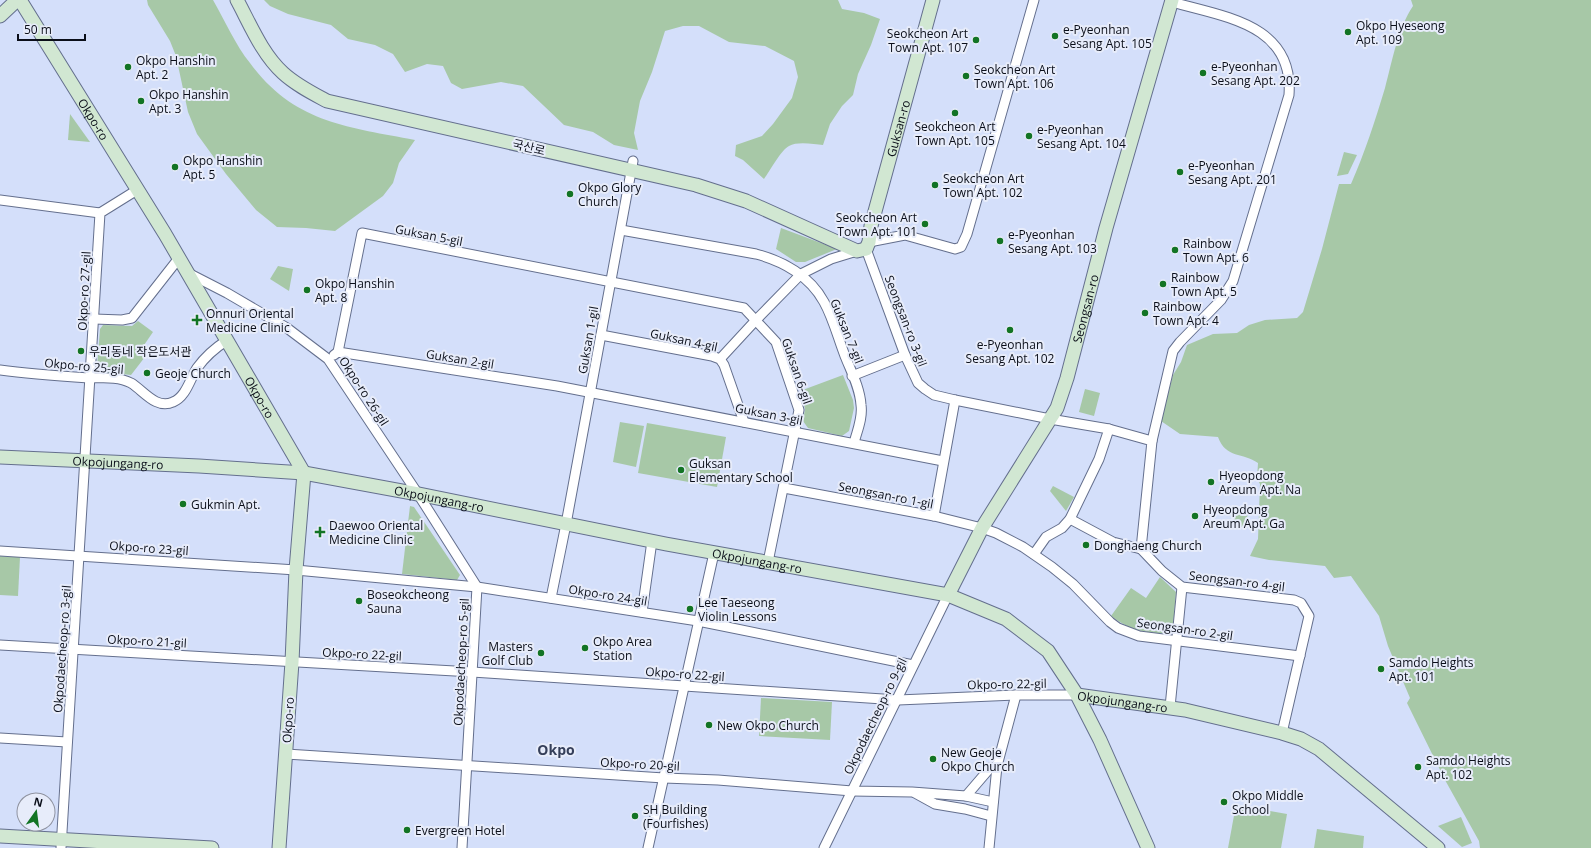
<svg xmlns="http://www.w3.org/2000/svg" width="1591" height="848" font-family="'Open Sans','Noto Sans KR',sans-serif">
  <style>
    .green { fill: #a7c8a7 }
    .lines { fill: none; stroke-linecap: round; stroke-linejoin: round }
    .street-casing { stroke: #646f8d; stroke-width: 11 }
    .secondary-casing { stroke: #646f8d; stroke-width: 15 }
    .street { stroke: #fff; stroke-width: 9 }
    .secondary { stroke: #d1e7d2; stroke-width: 13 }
    .poi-dot { fill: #127424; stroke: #e7ecfa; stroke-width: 1.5 }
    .labels { text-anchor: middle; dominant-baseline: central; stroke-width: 4; stroke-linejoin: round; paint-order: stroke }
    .poi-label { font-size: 12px; fill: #0a0e19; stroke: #e7ecfa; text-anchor: start }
    .street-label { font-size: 12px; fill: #0a0e19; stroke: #e7ecfa }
    .quarter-label { font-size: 14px; font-weight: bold; fill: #353f5a; stroke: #e7ecfa }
  </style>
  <rect width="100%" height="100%" fill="#d4dffa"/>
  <g class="green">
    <path d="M147,0H213C224,19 236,46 250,63C294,123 348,127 415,140L399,163L393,183L383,196L335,231L306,228L277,227L256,210L226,174L197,134L188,112L176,56L170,41L148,5Z"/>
    <path d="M264,0H838L842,9L864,13L880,19L871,45L858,74L853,95L842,106L830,124L823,145C814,144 797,141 789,146C781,150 770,171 764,179L743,160L735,156L736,145L762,136L773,124L792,98L798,77L794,61L765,46L729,42L699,26H683L665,31L652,72L640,101L634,133L638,150L614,145L593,132L564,125L523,86L501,82L462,89L451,83L443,66L427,64L405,72L393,54L375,45L348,39L331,25L288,14L270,6Z"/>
    <path d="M1411,0H1591V848H1480L1479,841L1445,780L1407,703L1410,698L1388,646L1379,616L1351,576L1334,578L1325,566L1269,560L1250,556L1258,539L1260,484L1257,479L1258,463C1243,452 1226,459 1218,437L1180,434L1161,421L1173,375L1181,362L1187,345L1213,334L1237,333L1249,325L1265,320L1297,318L1303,312L1322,249L1339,184H1351C1365,152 1375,121 1385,88C1392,62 1398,28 1413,6Z"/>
    <path d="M70,114L90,142L68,140Z"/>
    <path d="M1344,152L1357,155L1348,174L1337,176Z"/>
    <path d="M781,228L837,249L805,262H796L776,249Z"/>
    <path d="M278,266L293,269L289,291L270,279Z"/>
    <path d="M138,321L153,332L142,348L148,353L131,375L102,372L97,367L100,329L103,325L132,326Z"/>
    <path d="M843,375L853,400L854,408L849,431L842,436L808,428L803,421L805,409L800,391Z"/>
    <path d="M1085,389L1100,393L1094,416L1079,412Z"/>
    <path d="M620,422L644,426L636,467L613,462Z"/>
    <path d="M647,423L726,437L717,487L638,473Z"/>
    <path d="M1053,486L1074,497L1066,511L1050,491Z"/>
    <path d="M410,506L414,507L460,575L457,580L402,574Z"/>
    <path d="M1234,510L1249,512L1243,527L1232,526Z"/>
    <path d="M0,556L20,557L18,596L0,595Z"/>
    <path d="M1160,577L1176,592L1173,627L1168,634C1143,632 1131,631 1111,616L1131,588L1146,598Z"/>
    <path d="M761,698L832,702L830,740L759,736Z"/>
    <path d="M1236,805L1287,814L1281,848H1228Z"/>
    <path d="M1461,817L1472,843L1462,847L1438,826Z"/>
    <path d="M1317,829L1364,836L1363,848H1314Z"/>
  </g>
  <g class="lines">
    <defs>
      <g id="street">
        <path d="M0,200L100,213"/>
        <path d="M621,230L756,254C783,261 810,276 824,302C833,318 838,338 845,356C851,371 860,388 861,405C863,418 857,431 854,443"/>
        <path d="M869,242L905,235L955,249L961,247L967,234L1034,0"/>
        <path d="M866,249L905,355L918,383L925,389L934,395L955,400L1050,419L1109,429L1152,441L1141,549L1162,571L1182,587L1294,600L1301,603L1309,616L1282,733"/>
        <path d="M188,273L227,293L287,328L328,359L418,494L477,587L462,848"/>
        <path d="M94,319L122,320L132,318L179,258"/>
        <path d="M601,335L712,356L720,359L724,365L744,422"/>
        <path d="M338,352L362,233L744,308L776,342L799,410L768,562"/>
        <path d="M334,355L338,352L557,386L943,461"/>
        <path d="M720,359L756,320L801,274L831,259L857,251"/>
        <path d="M0,370C29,374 59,376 89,378C102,378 118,376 131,383C143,390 156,410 173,402C186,397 190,379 197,368C205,357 215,348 226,341"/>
        <path d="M852,376L905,355"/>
        <path d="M1152,441L1173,351L1180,342L1221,300L1233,281L1289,95C1294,24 1224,17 1172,2"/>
        <path d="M784,488L934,516L982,528L996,533L1023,547L1052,567L1073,584L1110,622L1118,628L1139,636L1300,656"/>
        <path d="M934,516L955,400"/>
        <path d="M1070,519L1113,542L1141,549"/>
        <path d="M0,551L296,570L477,587L698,621L913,665"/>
        <path d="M1034,554L1046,537L1062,528L1070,519L1099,459L1109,429"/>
        <path d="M551,598L566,524L633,161"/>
        <path d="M642,612L652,541"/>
        <path d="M0,645L472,672L898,700L1016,695H1077"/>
        <path d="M1170,707L1182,587"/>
        <path d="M0,738L67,742"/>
        <path d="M286,754L664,778L718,780L852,791L912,792L966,796L993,802"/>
        <path d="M915,793L935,804L965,809L991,816"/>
        <path d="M966,796L990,768L997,766"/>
        <path d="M61,848L100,213L137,190"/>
        <path d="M648,848L714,553"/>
        <path d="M824,848L948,595"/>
        <path d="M989,848L997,766L1016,695"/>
      </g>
      <g id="secondary">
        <path id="s1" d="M20,0L165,234L304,473L296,570L292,662L279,848"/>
        <path d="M237,0C250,24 262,54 283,73C296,85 312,93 327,101L696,185L746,201L857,251L866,249"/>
        <path d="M0,16L17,0"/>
        <path id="s2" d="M866,249L869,242L871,226L933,0"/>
        <path id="s3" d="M0,457L199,466L304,473L418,494L666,544L948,595L1006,619L1048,651L1077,695L1100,740L1148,848"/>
        <path id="s4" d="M948,595L982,528L1057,408L1067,378L1106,228L1172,0"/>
        <path id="s5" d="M1077,695L1185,710L1282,733L1301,739L1319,749L1438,848"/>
        <path d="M0,836L212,848"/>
      </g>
    </defs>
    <use href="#street" class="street-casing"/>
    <use href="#secondary" class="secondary-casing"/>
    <use href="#street" class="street"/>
    <use href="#secondary" class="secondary"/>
  </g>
  <g class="poi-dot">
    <circle cx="1348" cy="32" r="4"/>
    <circle cx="1055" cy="36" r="4"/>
    <circle cx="976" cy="40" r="4"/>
    <circle cx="128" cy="67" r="4"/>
    <circle cx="1203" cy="73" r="4"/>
    <circle cx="966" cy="76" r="4"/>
    <circle cx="141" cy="101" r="4"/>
    <circle cx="955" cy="113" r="4"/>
    <circle cx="1029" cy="136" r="4"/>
    <circle cx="175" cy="167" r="4"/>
    <circle cx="1180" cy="172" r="4"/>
    <circle cx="935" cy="185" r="4"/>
    <circle cx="570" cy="194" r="4"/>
    <circle cx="925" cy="224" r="4"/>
    <circle cx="1000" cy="241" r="4"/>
    <circle cx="1175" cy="250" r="4"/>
    <circle cx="1163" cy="284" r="4"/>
    <circle cx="307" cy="290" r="4"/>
    <circle cx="1145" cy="313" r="4"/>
    <path d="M195 314h4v4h4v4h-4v4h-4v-4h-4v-4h4z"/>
    <circle cx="1010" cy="330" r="4"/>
    <circle cx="81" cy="351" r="4"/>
    <circle cx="147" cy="373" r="4"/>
    <circle cx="681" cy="470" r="4"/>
    <circle cx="1211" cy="482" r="4"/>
    <circle cx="183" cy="504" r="4"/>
    <circle cx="1195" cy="516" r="4"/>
    <path d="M318 526h4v4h4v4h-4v4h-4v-4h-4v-4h4z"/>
    <circle cx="1086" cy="545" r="4"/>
    <circle cx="359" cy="601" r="4"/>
    <circle cx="690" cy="609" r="4"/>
    <circle cx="585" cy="648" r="4"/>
    <circle cx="541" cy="653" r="4"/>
    <circle cx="1381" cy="669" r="4"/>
    <circle cx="709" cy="725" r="4"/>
    <circle cx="933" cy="759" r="4"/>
    <circle cx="1418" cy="767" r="4"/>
    <circle cx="1224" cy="802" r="4"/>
    <circle cx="635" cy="816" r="4"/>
    <circle cx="407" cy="830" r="4"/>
  </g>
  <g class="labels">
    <g class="poi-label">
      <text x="1356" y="25">Okpo Hyeseong<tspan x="1356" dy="14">Apt. 109</tspan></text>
      <text x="1063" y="29">e-Pyeonhan<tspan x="1063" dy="14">Sesang Apt. 105</tspan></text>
      <text x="968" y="33" text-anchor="end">Seokcheon Art<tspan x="968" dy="14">Town Apt. 107</tspan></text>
      <text x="136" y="60">Okpo Hanshin<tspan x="136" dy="14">Apt. 2</tspan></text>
      <text x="1211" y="66">e-Pyeonhan<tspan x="1211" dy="14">Sesang Apt. 202</tspan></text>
      <text x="974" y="69">Seokcheon Art<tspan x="974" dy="14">Town Apt. 106</tspan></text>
      <text x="149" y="94">Okpo Hanshin<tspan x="149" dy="14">Apt. 3</tspan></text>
      <text x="955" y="126" text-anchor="middle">Seokcheon Art<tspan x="955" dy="14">Town Apt. 105</tspan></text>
      <text x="1037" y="129">e-Pyeonhan<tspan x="1037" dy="14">Sesang Apt. 104</tspan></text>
      <text x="183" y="160">Okpo Hanshin<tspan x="183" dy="14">Apt. 5</tspan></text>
      <text x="1188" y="165">e-Pyeonhan<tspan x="1188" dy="14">Sesang Apt. 201</tspan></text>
      <text x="943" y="178">Seokcheon Art<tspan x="943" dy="14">Town Apt. 102</tspan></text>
      <text x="578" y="187">Okpo Glory<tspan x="578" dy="14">Church</tspan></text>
      <text x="917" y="217" text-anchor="end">Seokcheon Art<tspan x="917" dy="14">Town Apt. 101</tspan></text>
      <text x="1008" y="234">e-Pyeonhan<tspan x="1008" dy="14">Sesang Apt. 103</tspan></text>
      <text x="1183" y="243">Rainbow<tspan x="1183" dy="14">Town Apt. 6</tspan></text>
      <text x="1171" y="277">Rainbow<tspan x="1171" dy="14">Town Apt. 5</tspan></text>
      <text x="315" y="283">Okpo Hanshin<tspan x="315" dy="14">Apt. 8</tspan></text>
      <text x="1153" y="306">Rainbow<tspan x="1153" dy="14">Town Apt. 4</tspan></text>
      <text x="206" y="313">Onnuri Oriental<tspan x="206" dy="14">Medicine Clinic</tspan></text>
      <text x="1010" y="344" text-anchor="middle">e-Pyeonhan<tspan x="1010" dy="14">Sesang Apt. 102</tspan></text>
      <text x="89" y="351">우리동네 작은도서관</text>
      <text x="155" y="373">Geoje Church</text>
      <text x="689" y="463">Guksan<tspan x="689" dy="14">Elementary School</tspan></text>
      <text x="1219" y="475">Hyeopdong<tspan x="1219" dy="14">Areum Apt. Na</tspan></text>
      <text x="191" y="504">Gukmin Apt.</text>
      <text x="1203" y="509">Hyeopdong<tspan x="1203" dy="14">Areum Apt. Ga</tspan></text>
      <text x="329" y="525">Daewoo Oriental<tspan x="329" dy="14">Medicine Clinic</tspan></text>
      <text x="1094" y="545">Donghaeng Church</text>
      <text x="367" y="594">Boseokcheong<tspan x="367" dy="14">Sauna</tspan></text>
      <text x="698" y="602">Lee Taeseong<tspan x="698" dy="14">Violin Lessons</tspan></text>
      <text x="593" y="641">Okpo Area<tspan x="593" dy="14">Station</tspan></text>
      <text x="533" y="646" text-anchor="end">Masters<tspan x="533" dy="14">Golf Club</tspan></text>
      <text x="1389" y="662">Samdo Heights<tspan x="1389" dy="14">Apt. 101</tspan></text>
      <text x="717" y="725">New Okpo Church</text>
      <text x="941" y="752">New Geoje<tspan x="941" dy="14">Okpo Church</tspan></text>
      <text x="1426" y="760">Samdo Heights<tspan x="1426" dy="14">Apt. 102</tspan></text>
      <text x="1232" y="795">Okpo Middle<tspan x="1232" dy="14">School</tspan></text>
      <text x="643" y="809">SH Building<tspan x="643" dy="14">(Fourfishes)</tspan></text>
      <text x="415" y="830">Evergreen Hotel</text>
    </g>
    <g class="street-label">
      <text stroke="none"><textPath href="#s1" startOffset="140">Okpo-ro</textPath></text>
      <text stroke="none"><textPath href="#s2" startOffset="125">Guksan-ro</textPath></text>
      <text transform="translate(529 147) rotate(13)">국산로</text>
      <text transform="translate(429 235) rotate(11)">Guksan 5-gil</text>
      <text transform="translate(84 291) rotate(-87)">Okpo-ro 27-gil</text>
      <text stroke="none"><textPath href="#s4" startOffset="320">Seongsan-ro</textPath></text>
      <text transform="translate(906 321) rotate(69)">Seongsan-ro 3-gil</text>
      <text transform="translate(847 331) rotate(68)">Guksan 7-gil</text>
      <text transform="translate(588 340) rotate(-80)">Guksan 1-gil</text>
      <text transform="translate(684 340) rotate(12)">Guksan 4-gil</text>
      <text transform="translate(460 359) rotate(9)">Guksan 2-gil</text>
      <text transform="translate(84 366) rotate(5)">Okpo-ro 25-gil</text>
      <text transform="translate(797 371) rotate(71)">Guksan 6-gil</text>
      <text transform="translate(364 391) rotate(57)">Okpo-ro 26-gil</text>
      <text stroke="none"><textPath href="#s1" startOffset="464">Okpo-ro</textPath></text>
      <text transform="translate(769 414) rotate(11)">Guksan 3-gil</text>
      <text stroke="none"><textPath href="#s3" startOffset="118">Okpojungang-ro</textPath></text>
      <text transform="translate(886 495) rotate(11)">Seongsan-ro 1-gil</text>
      <text stroke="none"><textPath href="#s3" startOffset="442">Okpojungang-ro</textPath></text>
      <text transform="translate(149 548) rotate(4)">Okpo-ro 23-gil</text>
      <text stroke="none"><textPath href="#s3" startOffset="766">Okpojungang-ro</textPath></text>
      <text transform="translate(1237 581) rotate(7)">Seongsan-ro 4-gil</text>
      <text transform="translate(608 595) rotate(9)">Okpo-ro 24-gil</text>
      <text transform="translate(1185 629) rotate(8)">Seongsan-ro 2-gil</text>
      <text transform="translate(147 641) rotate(3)">Okpo-ro 21-gil</text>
      <text transform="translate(62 649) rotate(-86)">Okpodaecheop-ro 3-gil</text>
      <text transform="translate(362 654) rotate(3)">Okpo-ro 22-gil</text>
      <text transform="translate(461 662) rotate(-87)">Okpodaecheop-ro 5-gil</text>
      <text transform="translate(685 674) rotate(4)">Okpo-ro 22-gil</text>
      <text transform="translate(1007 684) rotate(-1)">Okpo-ro 22-gil</text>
      <text stroke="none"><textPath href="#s5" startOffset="46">Okpojungang-ro</textPath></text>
      <text transform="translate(875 716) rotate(-64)">Okpodaecheop-ro 9-gil</text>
      <text transform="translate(288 720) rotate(-86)">Okpo-ro</text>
      <text transform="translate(640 764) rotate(3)">Okpo-ro 20-gil</text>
    </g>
    <g class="quarter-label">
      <text x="556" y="749">Okpo</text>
    </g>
  </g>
  <g transform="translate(36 812) rotate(14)"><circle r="19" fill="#e7ecfa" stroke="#8f93a0"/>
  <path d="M0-3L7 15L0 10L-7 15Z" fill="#127424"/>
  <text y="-6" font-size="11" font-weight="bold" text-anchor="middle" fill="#0a0e19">N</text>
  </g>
  <path d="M18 34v6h67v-6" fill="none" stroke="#0a0e19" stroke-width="2"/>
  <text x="24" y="34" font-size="12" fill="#0a0e19" stroke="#e7ecfa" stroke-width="3" paint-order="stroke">50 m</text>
</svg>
